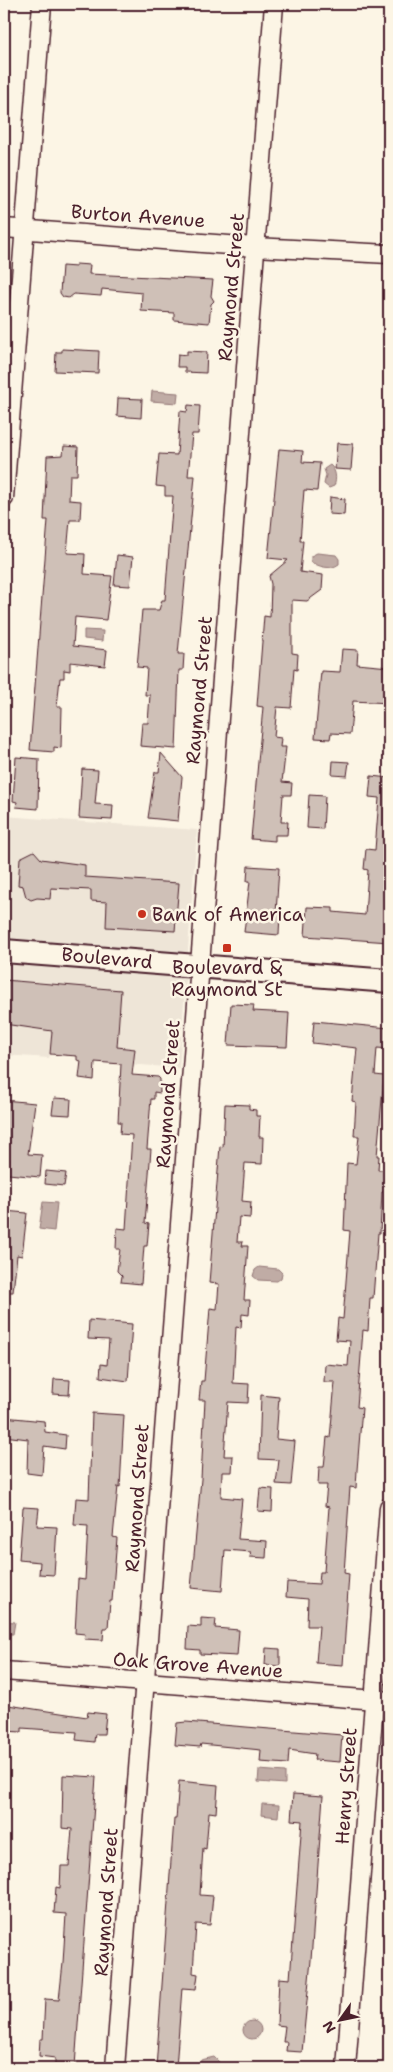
<svg xmlns="http://www.w3.org/2000/svg" width="393" height="2072" font-family="'Shantell Sans',sans-serif">
  <style>
    .built { fill: #eee5d7 }
    .water { fill: #c0aca5; stroke: #917474 }
    .building { fill: #cfc0b7; stroke: #4a1f2b }
    .lines { fill: none; stroke-linecap: round; stroke-linejoin: round }
    .minor-casing { stroke: #4a1f2b; stroke-width: 21 }
    .tertiary-casing { stroke: #4a1f2b; stroke-width: 26 }
    .minor { stroke: #fcf5e5; stroke-width: 18 }
    .tertiary { stroke: #fcf5e5; stroke-width: 22 }
    .poi-dot { fill: #c8321e; stroke: #fcf5e5; stroke-width: 2 }
    .labels { text-anchor: middle; dominant-baseline: central; stroke-width: 5; stroke-linejoin: round; paint-order: stroke }
    .street-label { font-size: 19px; fill: #4a1f2b; stroke: #fcf5e5 }
    .poi-label { font-size: 19px; fill: #4a1f2b; stroke: #fcf5e5; text-anchor: start }
  </style>
  <rect width="100%" height="100%" fill="#fcf5e5"/>
  <filter id="ink" filterUnits="userSpaceOnUse"><feTurbulence type="fractalNoise" baseFrequency=".02" numOctaves="2"/><feDisplacementMap in="SourceGraphic" scale="10" xChannelSelector="R" yChannelSelector="G"/><feConvolveMatrix kernelMatrix="1 2 1 2 8 2 1 2 1" color-interpolation-filters="sRGB"/></filter>
  <g filter="url(#ink)">
    <path class="built" d="M4,816L197,830L179,1068L77,1060V1056L50,1054L49,1058L4,1055Z"/>
    <g class="water">
      <path d="M152,391L178,393L177,403L151,401Z"/>
      <path d="M330,465C336,470 337,479 334,486L329,488L324,484L326,475L324,469Z"/>
      <path d="M317,553L336,555L339,559V564C330,571 318,566 311,562V556Z"/>
      <path d="M84,630L103,631L102,641L84,639Z"/>
      <path d="M43,1202L57,1203L54,1231L39,1229Z"/>
      <path d="M259,1267L278,1269L282,1273L281,1278L277,1281L258,1280L253,1276L255,1270Z"/>
      <path d="M4,1621L15,1622L13,1634H4Z"/>
      <path d="M259,1770L285,1772V1784L258,1782Z"/>
      <path d="M262,1804L279,1805L278,1817L261,1815Z"/>
      <circle cx="252" cy="2030" r="9"/>
      <path d="M214,2057L219,2062L217,2068H200L201,2060Z"/>
    </g>
    <g class="building">
      <path d="M76,264L90,265L89,274L213,280L211,296L214,301L211,304L209,323L174,320V313L141,311L142,293L102,289L101,296L74,294L69,298L63,297L60,293L62,266L76,267Z"/>
      <path d="M62,349L99,351L98,373L55,371L56,352H62Z"/>
      <path d="M187,351L207,352L206,373L185,372V367H177L178,354L187,355Z"/>
      <path d="M118,398L142,399L141,418L117,416Z"/>
      <path d="M188,405L200,406L198,434H192L188,476H195L178,654H184L183,670H179L176,749L140,746L142,723H148L150,695H145L147,668L137,667L142,610H159L162,600H165L173,496H165V487L156,486L159,454L177,455L180,411L187,412Z"/>
      <path d="M337,443L353,444L351,470L335,469Z"/>
      <path d="M64,446L78,447L77,475H70L69,500L81,501L80,520H70L67,553L85,554L84,574L112,576L106,620L75,617L73,646L107,650L105,666L70,662V671L64,670V678H60L57,707H62L61,748L54,747V752L30,750L48,520H44L47,456L63,455Z"/>
      <path d="M279,449L303,451L302,462L320,463L317,491L304,490L300,541H303L300,572L323,575L322,590L307,601L292,600V653L298,654L297,670L294,669L291,708L277,707L274,737L281,738L280,747H286L282,782L292,783L291,795H283L281,822H288L287,835H275V841L251,839L263,707L257,706L264,616L270,617L271,584L269,576L288,560L268,558Z"/>
      <path d="M330,497L345,499L344,515L329,514Z"/>
      <path d="M117,555L133,557L130,586L114,585Z"/>
      <path d="M342,649L358,650L357,664L389,667V703L353,701L350,734L331,733L330,739L315,738L321,671L340,672Z"/>
      <path d="M161,753L182,777L178,821L148,818L155,772H159Z"/>
      <path d="M16,757L39,759L38,809L16,807L17,802L13,801Z"/>
      <path d="M333,761L349,762L347,776L332,775Z"/>
      <path d="M82,769L98,770L95,804L113,805L112,820L79,818Z"/>
      <path d="M371,776L389,778V942L305,936L307,907L333,908V912L365,915L368,870L364,869L366,849L375,850L379,798L369,797Z"/>
      <path d="M309,795L325,796L323,829L307,828Z"/>
      <path d="M34,851L41,859L85,865V877L179,883L175,931L106,927L107,902L91,901V890L51,888L50,899L37,898L31,900L26,897L23,886L18,885L20,858Z"/>
      <path d="M248,866L279,868L276,913H280L279,935L244,932L250,881H247Z"/>
      <path d="M4,980L121,990L117,1047L135,1049L132,1075L158,1077L160,1079V1093L154,1092V1099H151L147,1149H151L145,1223L149,1224L147,1246H144L141,1284L121,1282L122,1276L117,1271L120,1249H116L117,1228L126,1229L132,1135L120,1134L121,1122H118L121,1064L95,1062L94,1080L79,1078L81,1061L77,1060V1056L50,1054L52,1031L4,1024Z"/>
      <path d="M231,1004L254,1005L253,1011L289,1013L287,1047L228,1045Z"/>
      <path d="M314,1021L389,1028V1049L377,1048L375,1075L384,1076L377,1156H379L378,1170H386L384,1192H382L380,1233H378L373,1298H370L368,1331L363,1330L357,1407L362,1408L357,1470L356,1488L350,1487L344,1573L349,1574L343,1665L316,1663L319,1626H307L308,1599L286,1597L287,1582L319,1584L320,1572H324L329,1507L325,1506L327,1485H318L319,1467H324L327,1437L330,1438L335,1382H324L325,1364L348,1366L350,1341L336,1340L338,1318L343,1319L350,1231L344,1230L347,1163L356,1164L359,1136H354L356,1102L352,1101L357,1048L312,1043Z"/>
      <path d="M54,1098L71,1099L70,1115L52,1114Z"/>
      <path d="M4,1100L35,1103L28,1154L42,1155L40,1177L8,1174L9,1159L4,1158Z"/>
      <path d="M225,1104L249,1105V1109L256,1110V1116H260L259,1137H263L262,1164L245,1163L242,1201L251,1202L250,1218L239,1217L237,1242H243L242,1246H248L244,1300H250L249,1315L242,1314L241,1328L236,1327L233,1383L249,1384L248,1403L228,1402L224,1456H233L232,1472H222L221,1497L242,1499L238,1539L267,1541L266,1558L250,1557L251,1552L225,1550L222,1591L191,1588L201,1479L205,1400H199L201,1381H204L210,1308L217,1309L219,1284L209,1283L220,1146L223,1147Z"/>
      <path d="M46,1171L66,1173L64,1186L45,1184Z"/>
      <path d="M4,1211L27,1213L22,1256L17,1255L13,1292H4Z"/>
      <path d="M89,1320L132,1324L128,1381L100,1377L101,1364L107,1365L109,1340L88,1339Z"/>
      <path d="M54,1379L70,1380L69,1395L53,1394Z"/>
      <path d="M261,1395L279,1397L276,1439L295,1441L291,1485L276,1484L279,1460L259,1459Z"/>
      <path d="M92,1413L124,1415L120,1487L118,1486L113,1537L117,1538L112,1601H110L108,1628H104L103,1640L84,1639L85,1634L75,1633L78,1579L85,1580L88,1526L74,1525L76,1498L89,1499Z"/>
      <path d="M4,1417L44,1421L45,1432L66,1435L65,1449L44,1446L42,1475L27,1473L28,1439L4,1436Z"/>
      <path d="M260,1488L273,1489L272,1512L258,1511Z"/>
      <path d="M23,1507L39,1508L37,1526L57,1527L54,1575L39,1574L40,1562L19,1560Z"/>
      <path d="M201,1618L216,1619L215,1628L239,1630L237,1656L200,1654V1650L187,1649L188,1626L201,1627Z"/>
      <path d="M266,1648L280,1649V1666L265,1665Z"/>
      <path d="M8,1705L87,1717L88,1712L106,1714L104,1734H95L94,1742L76,1740L77,1732L22,1728V1732L4,1731V1708H8Z"/>
      <path d="M186,1722L342,1735L340,1762L314,1760L315,1754L289,1750L288,1764L260,1762L261,1750L201,1744L200,1747L175,1745L177,1723Z"/>
      <path d="M63,1775L96,1777L75,2066L55,2064V2058L39,2056L40,2039H43L45,1999L59,2000L63,1963L66,1914L54,1913L56,1887L60,1888L61,1866H69L72,1829L62,1828Z"/>
      <path d="M179,1781L218,1785L216,1813L209,1812L206,1849L203,1848L200,1895L213,1896L210,1925L196,1924L193,1973L198,1974L196,1989L182,1988L176,2068H156L174,1819H176Z"/>
      <path d="M293,1794L323,1796L311,1960L302,2052L286,2051L287,2042H283L285,2026L277,2025L279,1978L290,1979L302,1821L291,1820Z"/>
    </g>
    <g class="lines">
      <defs>
        <g id="minor">
          <path d="M4,228L255,247L389,254"/>
          <path d="M4,498L42,4"/>
          <path d="M4,1671L389,1701"/>
          <path d="M115,2068L274,4"/>
          <path d="M346,2068L389,1507"/>
        </g>
        <path id="tertiary" d="M4,951L389,981"/>
      </defs>
      <use href="#minor" class="minor-casing"/>
      <use href="#tertiary" class="tertiary-casing"/>
      <use href="#minor" class="minor"/>
      <use href="#tertiary" class="tertiary"/>
    </g>
  </g>
  <g class="poi-dot">
    <circle cx="142" cy="914" r="5"/>
    <rect x="222" y="943" width="10" height="10" rx="2.5"/>
  </g>
  <g class="labels">
    <g class="street-label">
      <text transform="translate(138 216) rotate(4)">Burton Avenue</text>
      <text transform="translate(231 287) rotate(-85)">Raymond Street</text>
      <text transform="translate(199 690) rotate(-85)">Raymond Street</text>
      <text transform="translate(107 958) rotate(5)">Boulevard</text>
      <text transform="translate(168 1094) rotate(-86)">Raymond Street</text>
      <text transform="translate(137 1498) rotate(-86)">Raymond Street</text>
      <text transform="translate(198 1665) rotate(4)">Oak Grove Avenue</text>
      <text transform="translate(346 1786) rotate(-86)">Henry Street</text>
      <text transform="translate(106 1902) rotate(-86)">Raymond Street</text>
    </g>
    <g class="poi-label">
      <text x="152" y="914">Bank of America</text>
      <text x="227" y="967" text-anchor="middle">Boulevard &amp;<tspan x="227" dy="22">Raymond St</tspan></text>
    </g>
  </g>
  <rect width="393" height="2072" fill="none" stroke="#fcf5e5" stroke-width="20"/>
  <rect x="10" y="10" width="373" height="2052" fill="none" stroke="#4a1f2b" stroke-width="2" filter="url(#ink)"/>
  <g transform="translate(340 2020) rotate(237)" stroke="#fcf5e5" stroke-width="4" paint-order="stroke">
  <path d="M0-4L9 19L0 12L-9 19Z" fill="#4a1f2b"/>
  <text y="-8" font-size="14" font-weight="bold" text-anchor="middle" fill="#4a1f2b">N</text>
  </g>
</svg>
